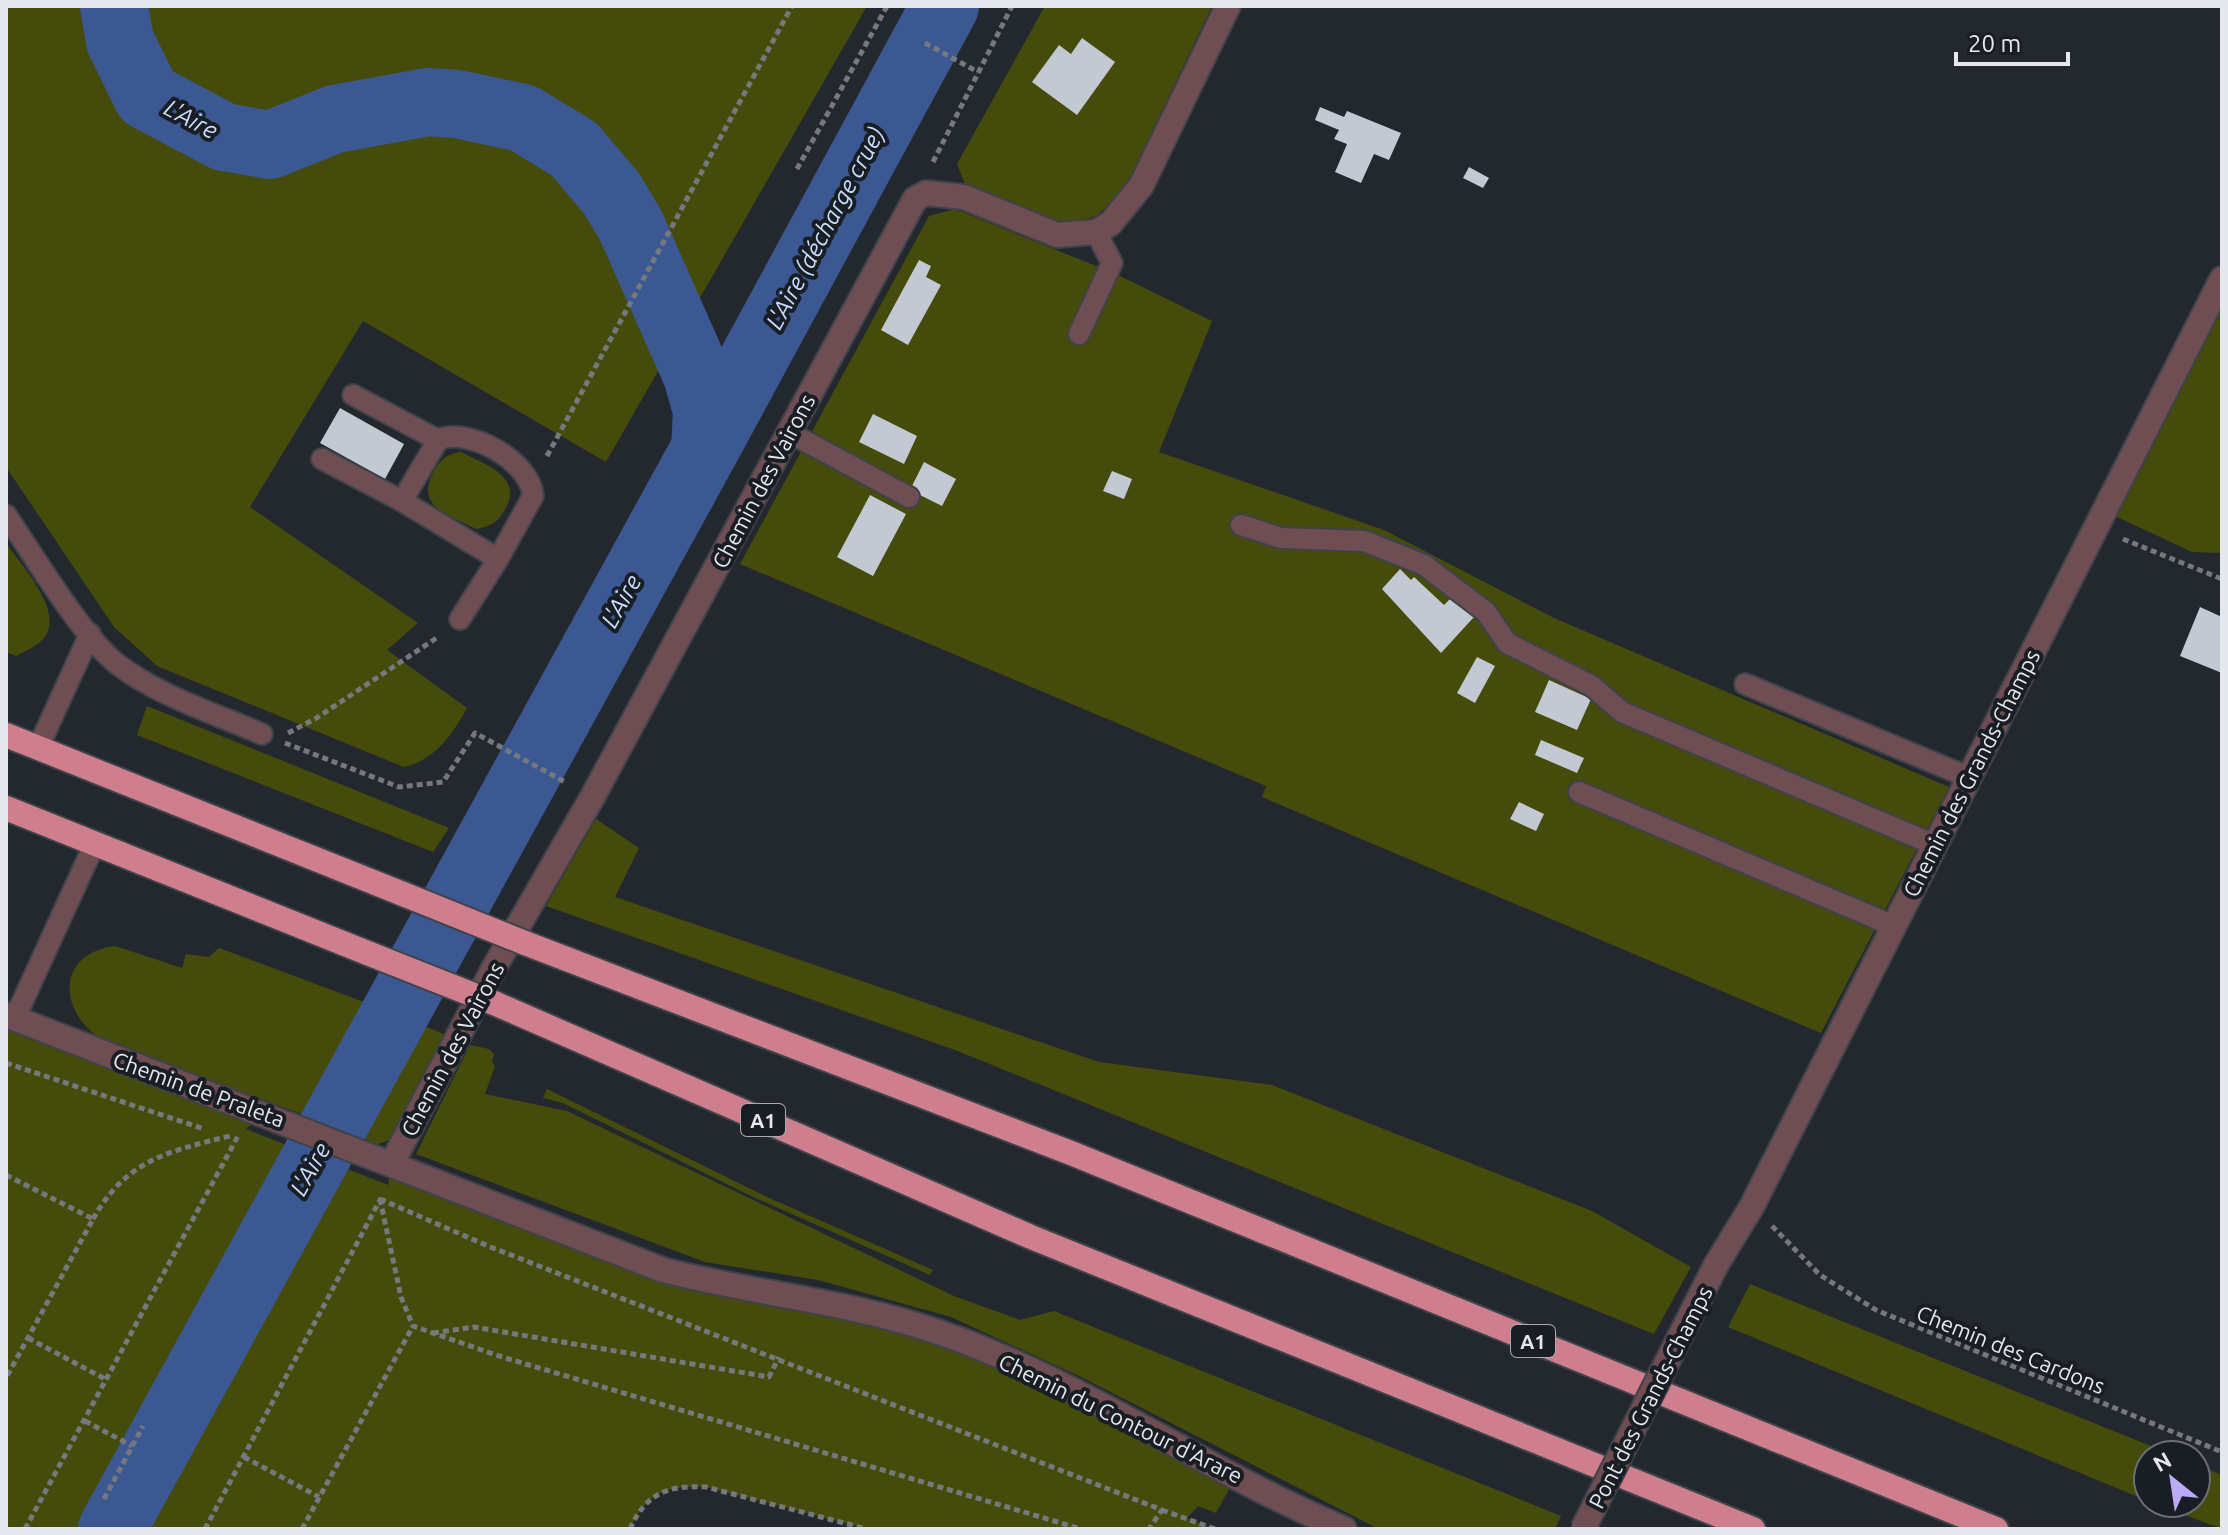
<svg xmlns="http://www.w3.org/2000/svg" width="2228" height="1535" font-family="Ubuntu,sans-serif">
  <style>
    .green { fill: #454c0b }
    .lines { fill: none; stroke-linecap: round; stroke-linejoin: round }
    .river { stroke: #3b5892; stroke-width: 68 }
    .building { fill: #c3c9d2 }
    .service-casing { stroke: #3e4349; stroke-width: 24 }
    .minor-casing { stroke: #3e4349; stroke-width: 28 }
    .motorway-casing { stroke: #3e4349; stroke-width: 28 }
    .path { stroke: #75797e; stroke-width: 5; stroke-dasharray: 6 4; stroke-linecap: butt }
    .service { stroke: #6e4d53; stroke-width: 20 }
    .minor { stroke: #6e4d53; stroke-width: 24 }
    .motorway { stroke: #cf7e8e; stroke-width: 24 }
    .minor-bridge-casing { stroke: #3e4349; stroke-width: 28; stroke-linecap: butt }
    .motorway-bridge-casing { stroke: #3e4349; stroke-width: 28; stroke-linecap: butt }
    .minor-bridge { stroke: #6e4d53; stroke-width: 24 }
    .motorway-bridge { stroke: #cf7e8e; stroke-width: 24 }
    .labels { text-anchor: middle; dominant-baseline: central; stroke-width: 8; stroke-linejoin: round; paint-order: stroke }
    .shield { fill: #191e24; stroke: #a8abb0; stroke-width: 2 }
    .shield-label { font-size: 20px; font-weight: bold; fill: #e5e8ec }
    .street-label { font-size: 22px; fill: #e5e8ec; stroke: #191e24 }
    .water-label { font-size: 24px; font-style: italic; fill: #c9dcff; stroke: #191e24 }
  </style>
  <rect width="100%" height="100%" fill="#23282e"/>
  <g class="green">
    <path d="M6,6H867L606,462L363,321L250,507L418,623L387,650L467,708C452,735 435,760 404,767L157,666L114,627L6,467Z"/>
    <path d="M1045,6H1212L1126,186L1098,215L1072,225L1036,219L966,187L957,164Z"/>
    <path d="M955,209L1116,274L1212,321L1159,452L1384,530L1554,618L1949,787L1821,1033L1262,797L1266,786L740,564L929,216Z"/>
    <path d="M2222,294V553L2192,552L2113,515Z"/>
    <path d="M461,452C484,464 523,476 506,508C498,522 492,526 476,529C448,514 413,507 435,469C442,458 448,454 461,452Z"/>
    <path d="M6,543C20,563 61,608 47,633C41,645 27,650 16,656L6,652Z"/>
    <path d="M147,706L449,828L433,852L137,735Z"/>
    <path d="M596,819L639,848L615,897L1099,1062L1272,1085L1592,1211L1691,1267L1654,1334L955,1050L546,906Z"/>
    <path d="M115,946L182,968L186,954L209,957L219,948L372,1005L310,1117L106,1042C58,1015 54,954 115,946Z"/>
    <path d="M6,1015L265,1113L246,1129L388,1185L392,1163L597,1247L898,1319L1237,1475L1216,1513L1198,1506L1187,1518L1215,1529H867L706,1487C668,1485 646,1493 630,1529H6Z"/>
    <path d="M417,1023L446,1035L389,1140L376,1145L355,1134Z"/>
    <path d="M470,1045L489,1049L494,1054L492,1062L495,1066L485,1094L567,1111L954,1296L1020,1320L1054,1311L1561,1516L1555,1529H1379L1083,1378L951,1317L818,1280L705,1262L416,1154Z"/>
    <path d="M547,1089L767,1197L933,1270L930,1275L749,1195L563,1103L543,1098Z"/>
    <path d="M1750,1284L2173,1455H2148V1501L1728,1327Z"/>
    <path d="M2196,1464L2222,1475V1529L2153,1503H2196Z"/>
  </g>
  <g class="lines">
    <g class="river">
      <path d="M705,449L945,6"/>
      <path d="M112,1529L705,449L707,411L697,375L631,226L612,194L574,149L523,118L457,104L428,102L335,119L270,145L224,137L147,96L120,41L114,6"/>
    </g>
  </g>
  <g class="building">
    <path d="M1082,38L1115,62L1077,115L1032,82L1059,45L1071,54Z"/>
    <path d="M1320,107L1344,117L1347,111L1401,133L1389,160L1374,154L1361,183L1335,172L1347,144L1334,139L1339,130L1315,120Z"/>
    <path d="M1469,167L1489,178L1483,188L1463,178Z"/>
    <path d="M919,260L931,266L926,277L941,285L908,345L881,330Z"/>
    <path d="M340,408L404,444L385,479L320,443Z"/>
    <path d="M873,414L917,436L904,464L859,442Z"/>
    <path d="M924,462L956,479L942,506L910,490Z"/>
    <path d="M1112,471L1132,479L1124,499L1103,491Z"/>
    <path d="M870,495L906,514L873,576L837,557Z"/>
    <path d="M1400,569L1411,580L1414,577L1444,605L1452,597L1474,617L1441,653L1382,589Z"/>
    <path d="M2200,607L2222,617V673L2180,656Z"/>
    <path d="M1477,657L1495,666L1475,703L1457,693Z"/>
    <path d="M1549,680L1591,699L1577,730L1535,712Z"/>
    <path d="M1541,740L1584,758L1577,773L1535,755Z"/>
    <path d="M1519,802L1544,814L1536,831L1510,819Z"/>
  </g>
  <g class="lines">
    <defs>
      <g id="service">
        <path d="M1079,334L1112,263L1096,232"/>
        <path d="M353,395L438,440L402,501L498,559L460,619"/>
        <path d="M790,433L909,497"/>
        <path d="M438,440C469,426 531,462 533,496L498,559"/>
        <path d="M322,459L402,501"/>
        <path d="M6,515C34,556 81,635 117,664C159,696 213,713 262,734"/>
        <path d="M1241,525L1281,538L1364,541L1424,565L1486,612L1507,643L1592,686L1622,712L1935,845"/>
        <path d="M1745,684L1968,777"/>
        <path d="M38,748L90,634"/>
        <path d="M1579,792L1894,926"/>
        <path d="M15,1018L95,843"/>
      </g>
      <g id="minor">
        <path d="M6,1015L663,1270C755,1294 850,1301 941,1333C1083,1382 1206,1471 1344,1529"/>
        <path d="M392,1163L495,966L593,796L915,199L926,193L964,197L1057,235L1096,232L1110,224L1141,186L1228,6"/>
        <path d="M1716,1265L1752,1206L2222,279"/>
      </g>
      <g id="motorway">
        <path d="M6,735L403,894"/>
        <path d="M6,808L370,954"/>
        <path d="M525,943L1071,1153L1996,1529"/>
        <path d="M494,1003L1031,1237L1753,1529"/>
      </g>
    </defs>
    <use href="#service" class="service-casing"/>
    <use href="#minor" class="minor-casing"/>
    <use href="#motorway" class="motorway-casing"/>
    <g class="path">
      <path d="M925,43L978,72"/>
      <path d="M933,162L1012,6"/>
      <path d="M797,169L887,6"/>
      <path d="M547,456L792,6"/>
      <path d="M2123,539L2222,579"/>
      <path d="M288,733L315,719L438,637"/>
      <path d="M285,743L399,787L443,782L475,733L567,783"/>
      <path d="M6,1063L204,1129"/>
      <path d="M6,1175L93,1219L6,1378"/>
      <path d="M380,1199L488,1246L1162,1510L1149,1529"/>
      <path d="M380,1199L401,1297L413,1326L499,1356L1081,1529"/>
      <path d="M93,1219C126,1160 169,1151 230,1136"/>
      <path d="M1772,1226L1820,1275L1876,1310L2222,1452"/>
      <path d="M433,1333L474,1327L769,1377L779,1357"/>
      <path d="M28,1338L107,1380"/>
      <path d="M85,1421L132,1446"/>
      <path d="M244,1457L319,1497"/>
      <path d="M104,1499L143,1426"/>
      <path d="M1162,1510L1215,1529"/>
      <path d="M25,1529L238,1136"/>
      <path d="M205,1529L381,1198"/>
      <path d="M302,1529L413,1326"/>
      <path d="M630,1529C646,1493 668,1485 706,1487L867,1529"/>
    </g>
    <use href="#service" class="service"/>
    <use href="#minor" class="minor"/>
    <use href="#motorway" class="motorway"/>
    <defs>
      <path id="minor-bridge" d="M1583,1529L1716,1265"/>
      <g id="motorway-bridge">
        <path d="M403,894L525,943"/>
        <path d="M370,954L494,1003"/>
      </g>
    </defs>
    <use href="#minor-bridge" class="minor-bridge-casing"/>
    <use href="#motorway-bridge" class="motorway-bridge-casing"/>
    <use href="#minor-bridge" class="minor-bridge"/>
    <use href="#motorway-bridge" class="motorway-bridge"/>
  </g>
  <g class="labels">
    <g class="shield">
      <rect x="741" y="1104" width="44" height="32" rx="6"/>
      <rect x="1511" y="1325" width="44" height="32" rx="6"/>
    </g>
    <g class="shield-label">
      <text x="763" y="1120">A1</text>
      <text x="1533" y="1341">A1</text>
    </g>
    <g class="street-label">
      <text transform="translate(763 481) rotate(-62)">Chemin des Vairons</text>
      <text transform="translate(1971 773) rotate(-63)">Chemin des Grands-Champs</text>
      <text transform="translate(452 1049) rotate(-62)">Chemin des Vairons</text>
      <text transform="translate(199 1089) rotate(20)">Chemin de Praleta</text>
      <text transform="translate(2011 1349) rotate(22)">Chemin des Cardons</text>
      <text transform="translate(1650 1397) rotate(-63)">Pont des Grands-Champs</text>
      <text transform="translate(1121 1418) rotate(26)">Chemin du Contour d'Arare</text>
    </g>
    <g class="water-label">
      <text transform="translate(191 119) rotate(28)">L'Aire</text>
      <text transform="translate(825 228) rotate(-62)">L'Aire (décharge crue)</text>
      <text transform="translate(621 601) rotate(-61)">L'Aire</text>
      <text transform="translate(310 1169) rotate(-61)">L'Aire</text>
    </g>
  </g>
  <rect width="2228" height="1535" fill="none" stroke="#e5e8ec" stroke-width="16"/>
  <g transform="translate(2172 1479) rotate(330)"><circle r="38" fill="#191e24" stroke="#6b6f74" stroke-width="2"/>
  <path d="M0-6L14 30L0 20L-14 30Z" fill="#bbaaf6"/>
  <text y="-12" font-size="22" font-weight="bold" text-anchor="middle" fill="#e5e8ec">N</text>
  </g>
  <path d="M1956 52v12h112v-12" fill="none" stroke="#e5e8ec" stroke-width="4"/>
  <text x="1968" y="52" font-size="24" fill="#e5e8ec" stroke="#191e24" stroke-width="6" paint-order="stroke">20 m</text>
</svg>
